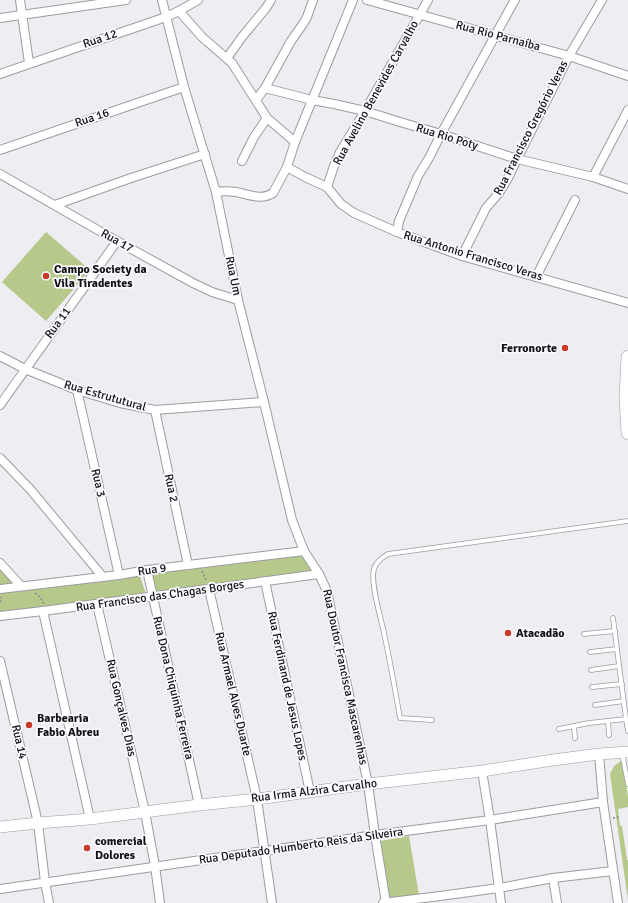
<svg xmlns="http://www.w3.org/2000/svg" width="628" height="903" font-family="Signika,sans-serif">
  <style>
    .green { fill: #b7c88b }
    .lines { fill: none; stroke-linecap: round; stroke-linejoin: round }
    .lane-casing { stroke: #9c9ca1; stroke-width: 5.5 }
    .street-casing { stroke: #9c9ca1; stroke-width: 10 }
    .secondary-casing { stroke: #9c9ca1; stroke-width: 12 }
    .primary-casing { stroke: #9c9ca1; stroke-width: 14 }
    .path { stroke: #8b8b8e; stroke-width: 1.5; stroke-dasharray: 2 2; stroke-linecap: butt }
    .lane { stroke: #fff; stroke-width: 4 }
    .street { stroke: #fff; stroke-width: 8 }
    .secondary { stroke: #fff; stroke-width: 11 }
    .primary { stroke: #fff; stroke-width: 13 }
    .poi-dot { fill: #c73a2a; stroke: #fafaff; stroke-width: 1.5 }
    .labels { text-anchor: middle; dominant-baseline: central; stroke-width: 3.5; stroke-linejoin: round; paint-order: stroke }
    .street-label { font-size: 12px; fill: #121214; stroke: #fafaff }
    .poi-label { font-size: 12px; font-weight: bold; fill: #121214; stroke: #fafaff; text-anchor: start }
  </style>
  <rect width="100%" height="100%" fill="#ededf2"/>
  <g class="green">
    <path d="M46,232L90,270L46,321L2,282Z"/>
    <path d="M300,553L313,571L156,593L151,572Z"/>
    <path d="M0,569L14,583L0,585Z"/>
    <path d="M140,576L146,594L0,612V592Z"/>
    <path d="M622,760L628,796V807L618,809L620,826H622L627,860H628V900L610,774L614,766Z"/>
    <path d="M409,836L419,895L389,900L380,841Z"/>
  </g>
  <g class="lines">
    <defs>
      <g id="lane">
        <path d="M584,634L615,631"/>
        <path d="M590,652L617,649"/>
        <path d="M591,670L619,666"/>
        <path d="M592,687L622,684"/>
        <path d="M595,705L624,701"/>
        <path d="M626,719L628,731"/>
        <path d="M432,720L400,718C395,689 390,661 384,633C381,618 370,583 374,569C376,562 381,558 388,554L628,521"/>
        <path d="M608,721L609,735"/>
        <path d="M574,726L575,738"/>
        <path d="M559,729L589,723L626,719L613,618"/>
        <path d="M622,753L628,784"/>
      </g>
      <g id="street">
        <path d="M20,0L29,63"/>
        <path d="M162,0L184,87L216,192L238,300L264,402L292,520L304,551L319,574L327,591L368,784L375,835L386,903"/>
        <path d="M367,0L569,56L628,76"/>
        <path d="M179,11L202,37L232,63L267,118L295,142"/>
        <path d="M0,18L126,0"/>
        <path d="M227,58L242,37L266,8L271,0"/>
        <path d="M0,74L166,17L179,11L198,0"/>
        <path d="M265,88L312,100L334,104L365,111L400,122L441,134L517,159L593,177L628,189"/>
        <path d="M256,100L265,88L291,41L303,24L307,17L313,0"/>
        <path d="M0,150L184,87"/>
        <path d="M242,161L254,137L267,118"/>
        <path d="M287,167L305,177L327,187L341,204L354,213L397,232L462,256L628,303"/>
        <path d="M0,174L117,241L193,283L212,292L238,300"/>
        <path d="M593,177L628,110"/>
        <path d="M327,187L334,166L340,152L365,111L428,0"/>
        <path d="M216,192C223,191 229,191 236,192C248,194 261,201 273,193L287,167L295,142L353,0"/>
        <path d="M55,205L131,178L205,154"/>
        <path d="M397,232L399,221L418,176L429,158L441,134L512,5L515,0"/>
        <path d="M462,256L486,208L499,193L508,178L517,159L569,56L602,0"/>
        <path d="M536,277L575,200"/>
        <path d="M0,356L25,369L77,390L120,403L155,410L264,402"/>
        <path d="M77,390L119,575"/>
        <path d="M0,405L117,241"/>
        <path d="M155,410L188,565"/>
        <path d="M0,458L30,489L103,577"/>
        <path d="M0,563L21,586"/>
        <path d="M147,570L199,805"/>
        <path d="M265,581L310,792"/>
        <path d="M0,589L119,575L147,570L304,551"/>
        <path d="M209,589L257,799L272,903"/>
        <path d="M97,604L145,812L155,866L160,903"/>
        <path d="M43,611L90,819"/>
        <path d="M0,616L43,611L319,574"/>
        <path d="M0,661L38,823L45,882L49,903"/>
        <path d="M599,754L603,802L618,903"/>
        <path d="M482,771L490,820L501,903"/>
        <path d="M553,878L557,903"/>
        <path d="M0,889L375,835L490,820L603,802"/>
        <path d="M383,903L440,896L499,888L553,878L613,871"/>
      </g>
      <path id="secondary" d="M0,827L38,823L90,819L199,805L257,799L368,784L482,771L553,760L599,754L628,752"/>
      <path id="primary" d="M628,357L626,397L628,433"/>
    </defs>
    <use href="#lane" class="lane-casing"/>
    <use href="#street" class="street-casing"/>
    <use href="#secondary" class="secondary-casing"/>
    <use href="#primary" class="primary-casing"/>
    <g class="path">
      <path d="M202,571L207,582"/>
      <path d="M35,593L40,597L44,604"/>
      <path d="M0,602L1,601V597"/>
      <path d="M613,818L619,817"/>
    </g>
    <use href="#lane" class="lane"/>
    <use href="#street" class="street"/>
    <use href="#secondary" class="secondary"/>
    <use href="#primary" class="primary"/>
  </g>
  <g class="poi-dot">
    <circle cx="46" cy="276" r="4"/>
    <circle cx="565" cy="348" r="4"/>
    <circle cx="508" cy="633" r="4"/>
    <circle cx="29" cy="725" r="4"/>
    <circle cx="87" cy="848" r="4"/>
  </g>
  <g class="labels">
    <g class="street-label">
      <text transform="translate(498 36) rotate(15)">Rua Rio Parnaíba</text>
      <text transform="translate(100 39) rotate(-19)">Rua 12</text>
      <text transform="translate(376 93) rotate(-61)">Rua Avelino Benevides Carvalho</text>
      <text transform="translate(92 118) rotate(-19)">Rua 16</text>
      <text transform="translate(531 128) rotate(-63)">Rua Francisco Gregório Veras</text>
      <text transform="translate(447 137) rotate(17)">Rua Rio Poty</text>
      <text transform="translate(117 241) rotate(29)">Rua 17</text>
      <text transform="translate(473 256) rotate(17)">Rua Antonio Francisco Veras</text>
      <text transform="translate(233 276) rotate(78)">Rua Um</text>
      <text transform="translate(58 323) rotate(-54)">Rua 11</text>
      <text transform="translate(105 396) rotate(16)">Rua Estrututural</text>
      <text transform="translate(98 483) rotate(77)">Rua 3</text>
      <text transform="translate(171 488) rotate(78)">Rua 2</text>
      <text transform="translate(152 570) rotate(-8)">Rua 9</text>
      <text transform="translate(160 596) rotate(-8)">Rua Francisco das Chagas Borges</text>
      <text transform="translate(345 677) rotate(78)">Rua Doutor Francisca Mascarenhas</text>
      <text transform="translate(287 686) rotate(78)">Rua Ferdinand de Jesus Lopes</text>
      <text transform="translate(173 688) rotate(77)">Rua Dona Chiquinha Ferreira</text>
      <text transform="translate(233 694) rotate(77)">Rua Armael Alves Duarte</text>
      <text transform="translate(121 708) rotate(77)">Rua Gonçalves Dias</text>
      <text transform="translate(19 742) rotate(77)">Rua 14</text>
      <text transform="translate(314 791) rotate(-7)">Rua Irmã Alzira Carvalho</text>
      <text transform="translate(301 846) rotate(-8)">Rua Deputado Humberto Reis da Silveira</text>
    </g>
    <g class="poi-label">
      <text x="54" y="269">Campo Society da<tspan x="54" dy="14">Vila Tiradentes</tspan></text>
      <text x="557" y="348" text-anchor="end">Ferronorte</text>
      <text x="516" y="633">Atacadão</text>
      <text x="37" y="718">Barbearia<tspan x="37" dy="14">Fabio Abreu</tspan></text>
      <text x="95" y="841">comercial<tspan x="95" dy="14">Dolores</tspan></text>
    </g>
  </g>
</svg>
